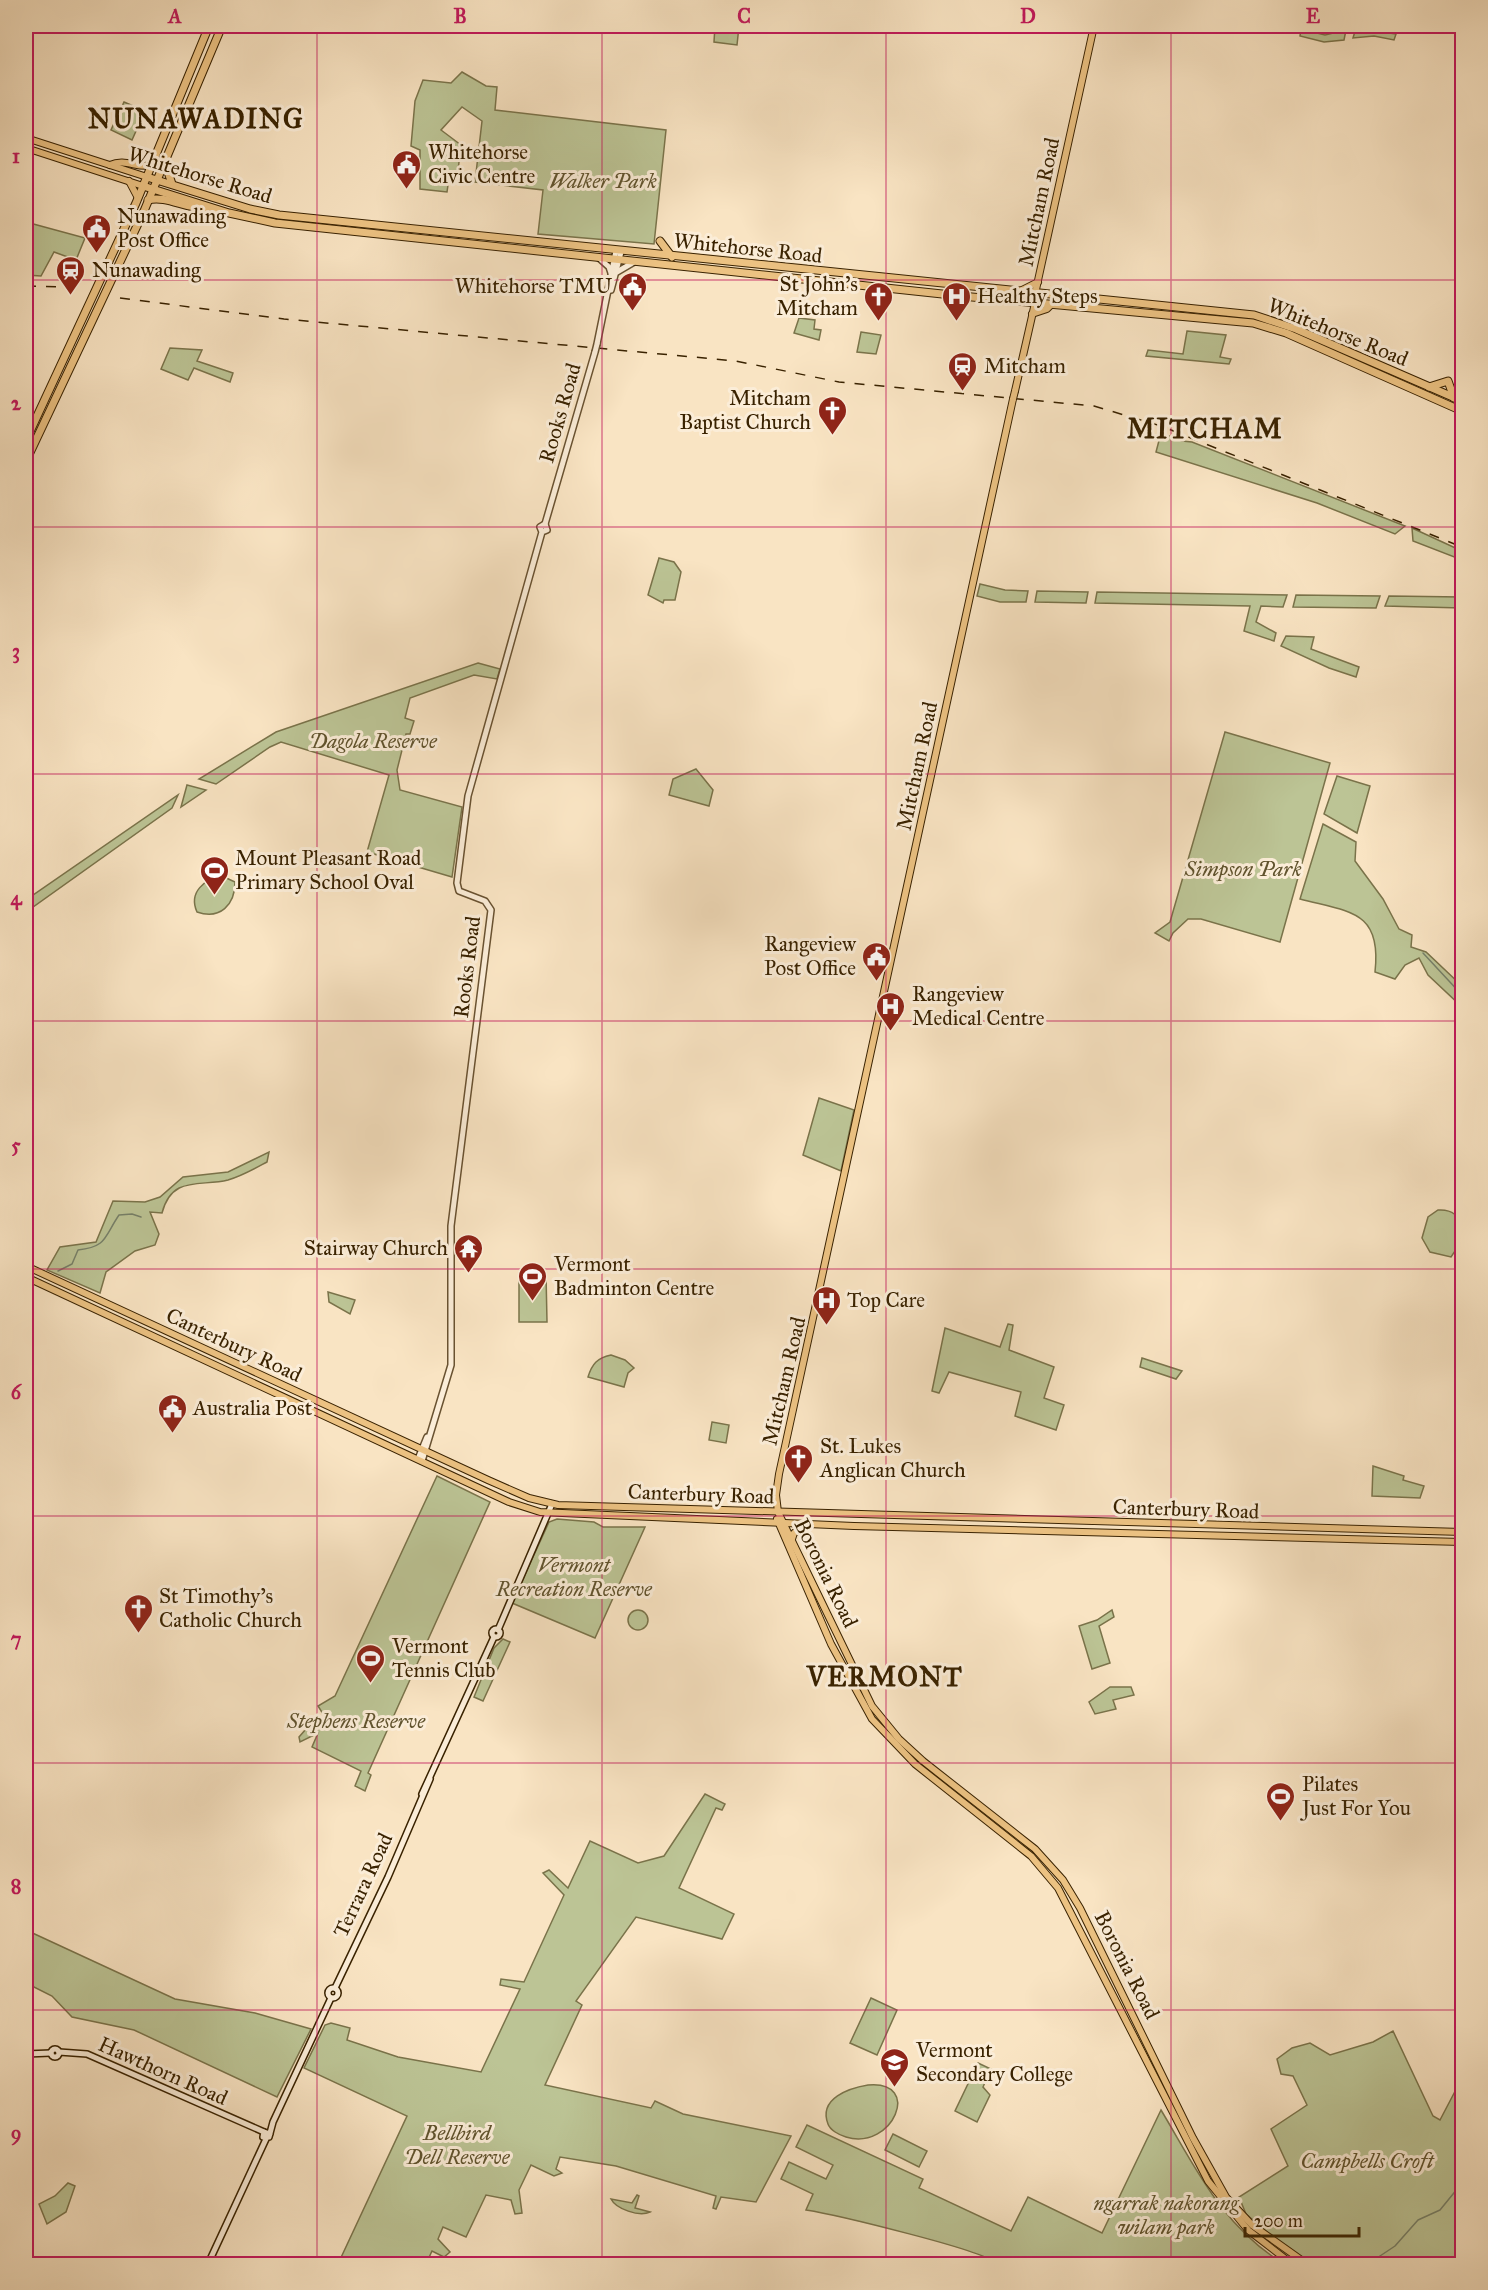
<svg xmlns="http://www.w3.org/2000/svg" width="1488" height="2290" font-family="'IM FELL Great Primer',serif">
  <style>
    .green { fill: #bcc495; stroke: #7a734a; stroke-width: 1.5 }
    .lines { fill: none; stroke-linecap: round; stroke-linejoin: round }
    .stream { stroke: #768069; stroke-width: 1.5 }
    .tertiary-casing { stroke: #695231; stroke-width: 8 }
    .secondary-casing { stroke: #392200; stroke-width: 8 }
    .primary-casing { stroke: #392200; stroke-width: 8 }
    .trunk-casing { stroke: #392200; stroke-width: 9 }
    .tertiary { stroke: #fbedd8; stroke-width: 5 }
    .secondary { stroke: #fbedd8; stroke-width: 5 }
    .primary { stroke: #ecc282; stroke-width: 6 }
    .trunk { stroke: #ecc282; stroke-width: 7 }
    .rail { stroke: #392200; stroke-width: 1.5; stroke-dasharray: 10 10; stroke-linecap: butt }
    .tertiary-bridge-casing { stroke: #695231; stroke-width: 8; stroke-linecap: butt }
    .primary-bridge-casing { stroke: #392200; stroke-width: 8; stroke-linecap: butt }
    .tertiary-bridge { stroke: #fbedd8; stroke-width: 5 }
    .primary-bridge { stroke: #ecc282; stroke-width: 6 }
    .grid { fill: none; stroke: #c2185b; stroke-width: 1.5; stroke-opacity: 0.55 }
    .labels { text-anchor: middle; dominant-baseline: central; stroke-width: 6; stroke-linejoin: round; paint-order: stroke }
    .poi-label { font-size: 21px; fill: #392200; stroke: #fbedd8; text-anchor: start }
    .street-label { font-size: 21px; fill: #392200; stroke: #fbedd8 }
    .park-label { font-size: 21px; font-style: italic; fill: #60532d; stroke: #fbedd8 }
    .district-label { font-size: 27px; font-weight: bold; letter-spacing: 1.5px; fill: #392200; stroke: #fbedd8 }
    .neatline { fill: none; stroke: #c2185b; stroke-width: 2 }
    .grid-label { font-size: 20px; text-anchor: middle; font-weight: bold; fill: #c2185b }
  </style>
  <rect width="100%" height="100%" fill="#f9e4c3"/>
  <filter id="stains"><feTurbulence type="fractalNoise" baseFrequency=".00333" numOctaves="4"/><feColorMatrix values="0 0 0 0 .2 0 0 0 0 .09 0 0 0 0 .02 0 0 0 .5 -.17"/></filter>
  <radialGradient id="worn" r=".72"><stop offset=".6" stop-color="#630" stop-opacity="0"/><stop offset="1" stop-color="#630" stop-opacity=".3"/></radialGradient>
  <g class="green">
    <path d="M715,26H739L737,45L714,42Z"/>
    <path d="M1356,28L1396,34L1394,40L1374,36L1353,38Z"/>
    <path d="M1301,29L1325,35L1346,30L1344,40L1324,42L1300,36Z"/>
    <path d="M462,72L486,86L497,87L495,110L666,130L654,244L538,234L543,190L475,182L482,121L462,107L441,130L461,145L457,179L449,178L447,192L420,189V150L411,146L415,101L423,80L451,83Z"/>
    <path d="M124,102L145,111L132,140L111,130Z"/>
    <path d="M26,222L85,238L76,260L54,252L41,276L26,275Z"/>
    <path d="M799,318L815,320L814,329L821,330L819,340L794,333Z"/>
    <path d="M1187,331L1226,335L1220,357L1231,359L1229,364L1146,356L1148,350L1183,354Z"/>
    <path d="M861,332L881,335L876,354L857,352Z"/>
    <path d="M170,348L202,350L197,361L233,373L230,382L194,368L188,380L161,369Z"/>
    <path d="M1161,433L1182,441L1192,442L1405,526L1395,534L1317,503L1156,452Z"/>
    <path d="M1412,528L1462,551V560L1413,541Z"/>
    <path d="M659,558L674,562L681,572L675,600H664L663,603L648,595Z"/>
    <path d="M980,584L1005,590L1028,591L1026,602H1000L977,596Z"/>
    <path d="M1037,591L1088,592L1086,603L1035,602Z"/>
    <path d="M1097,592L1287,595L1283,607L1261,606L1256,622L1276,633L1274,641L1244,631L1250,606L1095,603Z"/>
    <path d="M1296,595L1380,596L1376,608L1293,607Z"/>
    <path d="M1389,596L1462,597V608L1385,606Z"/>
    <path d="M1286,636L1314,637L1311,649L1359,667L1356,677L1329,668L1281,646Z"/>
    <path d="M478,663L500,669L497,679L474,675L410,698L405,718L414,721L410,734H406L397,770L400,790L462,807L452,877L367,852L389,775L281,742L270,747L216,784L199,779L276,732Z"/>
    <path d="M1225,732L1330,763L1280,942L1201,919H1188L1173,933L1169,941L1155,933L1170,922Z"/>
    <path d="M696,769L713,790L709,806L669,795L673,779Z"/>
    <path d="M1337,776L1370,786L1357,833L1324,814Z"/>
    <path d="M187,785L206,790L181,807Z"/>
    <path d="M178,795L172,808L26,912V900Z"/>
    <path d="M1323,824L1356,842L1355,861L1383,899L1399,929L1412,935L1411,947L1426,952L1462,986V1007L1428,975L1419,958L1405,965L1395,979L1375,972C1382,910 1349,912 1300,899Z"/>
    <path d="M222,876L235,882C235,905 220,920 197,912C188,892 205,879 222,876Z"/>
    <path d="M819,1098L854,1110L841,1171L803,1155Z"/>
    <path d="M269,1152L267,1162C254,1169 242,1176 228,1180C200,1187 172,1175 162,1213L150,1212L159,1234L155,1245L135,1251L106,1272L100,1293L47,1270L60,1247L96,1242L113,1201L145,1202L160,1197L183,1177L228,1172Z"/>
    <path d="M1438,1210C1468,1208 1464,1241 1451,1257L1430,1252L1422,1238L1428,1217Z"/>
    <path d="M524,1274H546L547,1322H519V1280L524,1279Z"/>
    <path d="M328,1292L355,1300L350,1314L329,1302Z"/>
    <path d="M1008,1324L1013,1325L1009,1350L1054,1367L1044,1398L1064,1405L1056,1430L1015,1416L1021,1392L949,1372L939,1393L932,1391L945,1328L1000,1347Z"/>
    <path d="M611,1355L625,1360L634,1368L628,1373L624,1387L588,1377C592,1364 597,1358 611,1355Z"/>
    <path d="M1142,1358L1182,1371L1176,1379L1140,1367Z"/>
    <path d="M712,1422L729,1425L726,1443L709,1440Z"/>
    <path d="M1373,1466L1404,1476L1403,1480L1424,1486L1420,1498L1372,1496Z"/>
    <path d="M437,1476L490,1502L368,1773L371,1775L365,1791L355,1786L361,1771L312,1747L318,1733L300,1742L299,1737L314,1720L322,1723L325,1717L318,1706L335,1696Z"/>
    <path d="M557,1519L594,1522L603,1527H645L595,1638L512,1603L549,1522Z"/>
    <circle cx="638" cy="1620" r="10"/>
    <path d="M1112,1610L1114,1617L1099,1626L1110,1663L1092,1669L1079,1626L1097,1620Z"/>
    <path d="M503,1639L510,1642L483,1701L474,1697L494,1648Z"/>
    <path d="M1110,1687H1131L1134,1695L1113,1700L1116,1709L1095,1714L1089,1702Z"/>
    <path d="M705,1794L725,1804L722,1810L716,1808L679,1888L734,1914L722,1939L636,1917L576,2001L582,2005L545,2085L651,2108L655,2101L683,2114L791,2136L756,2202L721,2197L716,2209L713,2208L716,2196L616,2166L560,2157L556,2169L562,2173L554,2176L531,2165L519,2190L522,2213L515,2214L511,2200L486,2195L466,2237L443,2227L438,2239L450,2252L444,2257L432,2251L426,2264H338L407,2116L304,2068L325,2025L331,2023L350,2028L347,2040L398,2057L481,2072L520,1989L500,1985L501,1979L524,1982L564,1895L543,1873L549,1870L568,1888L590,1841L638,1863L664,1856Z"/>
    <path d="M26,1930L175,1999L255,2013L311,2029L277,2097L134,2030L72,2017L52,1996L26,1983Z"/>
    <path d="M871,1998L897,2010L877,2055L850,2043Z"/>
    <path d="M1393,2031L1433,2116L1440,2120L1462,2078V2264H1314L1284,2247L1246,2214L1239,2197L1288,2166L1271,2129L1307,2105L1293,2076L1281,2074L1277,2059L1292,2048L1310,2043L1330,2055L1373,2042Z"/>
    <path d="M978,2063L991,2069L983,2087L990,2095L977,2122L955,2111Z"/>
    <path d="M868,2085C923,2080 893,2151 846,2137C839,2135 830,2130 828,2124C818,2098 850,2088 868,2085Z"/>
    <path d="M1161,2110C1197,2170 1222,2226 1284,2264H997C989,2251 832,2214 806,2210L813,2194L781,2179L789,2162L826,2179L833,2165L796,2147L807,2125L923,2179L919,2188L1011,2231L1028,2197L1102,2233Z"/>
    <path d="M893,2134L927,2151L919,2167L885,2150Z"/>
    <path d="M68,2183L75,2186L66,2212L47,2224L39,2204L55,2196Z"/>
    <path d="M637,2195L639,2196L635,2208L650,2212C639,2217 616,2209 611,2199L632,2203Z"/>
  </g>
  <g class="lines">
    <g class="stream">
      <path d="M26,408L30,409"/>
      <path d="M1423,953L1462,995"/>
      <path d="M58,1271L72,1264L78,1250C107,1247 104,1237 119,1215L132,1214L141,1217"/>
      <path d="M1373,2264L1380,2256L1395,2246L1418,2220L1440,2210L1462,2183"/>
    </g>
    <defs>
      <g id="tertiary">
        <path d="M599,258L609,267L611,273"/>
        <path d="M617,272L634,262"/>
        <path d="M611,290L621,252"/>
        <path d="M597,344L616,251"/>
        <path d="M545,524L595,352"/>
        <path d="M418,1459L427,1437"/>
        <path d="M422,1461L451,1365V1226L491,910L485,901L459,891L457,883L468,796L542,532L540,527L545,524L547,530L542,532"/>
      </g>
      <g id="secondary">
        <circle cx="496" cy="1633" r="4"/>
        <path d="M498,1630L552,1504"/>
        <path d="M422,1794L494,1637"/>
        <circle cx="333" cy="1993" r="5"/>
        <path d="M335,1988L388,1877L430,1779"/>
        <circle cx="55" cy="2053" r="4"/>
        <path d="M59,2052L87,2054L264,2132"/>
        <path d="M26,2054L51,2053"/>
        <path d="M270,2134L264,2132L263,2137H269L273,2122L331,1998"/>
        <path d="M208,2264L266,2139"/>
      </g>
      <g id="primary">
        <path d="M26,138L147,177"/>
        <path d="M26,148L143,186"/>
        <path d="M110,165C126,158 137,169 152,165"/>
        <path d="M129,181L138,198"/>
        <path d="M1018,292L1038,282"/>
        <path d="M1035,294L1094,26"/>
        <path d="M1032,314L1047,309L1051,305"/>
        <path d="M1015,391L1035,303"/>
        <path d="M1013,399L779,1474L776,1495L778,1512L872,1706L899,1739L923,1761L1035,1849L1063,1880L1080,1908L1193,2138L1226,2197L1252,2225L1307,2264"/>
        <path d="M26,1266L488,1480L529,1498L558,1505L1462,1532"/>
        <path d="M26,1277L509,1502L540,1512L854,1526L1462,1542"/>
        <path d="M777,1519L831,1644L872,1719L915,1764L1031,1856L1058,1888L1208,2181L1248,2230L1292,2264"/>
        <path d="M791,1542L794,1533L807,1525"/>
      </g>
      <g id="trunk">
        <path d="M164,160L172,184"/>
        <path d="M147,177L250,209L279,215L1254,315L1296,329L1462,401"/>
        <path d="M143,186L229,213L275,223L961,296L1253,323L1286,333L1462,411"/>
        <path d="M148,200C167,195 187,210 207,208"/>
        <path d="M660,241L672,257"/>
        <path d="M1429,387L1448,381L1454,398"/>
        <path d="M26,440L136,203L209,26"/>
        <path d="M26,461L144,211L222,26"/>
      </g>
    </defs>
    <use href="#tertiary" class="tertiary-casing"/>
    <use href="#secondary" class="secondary-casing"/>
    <use href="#primary" class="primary-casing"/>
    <use href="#trunk" class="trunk-casing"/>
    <use href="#tertiary" class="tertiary"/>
    <use href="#secondary" class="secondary"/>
    <use href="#primary" class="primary"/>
    <use href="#trunk" class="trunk"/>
    <g class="rail">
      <path d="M26,286L69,287"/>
      <path d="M120,298L284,319L736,361L839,382L1094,406L1161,426L1462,547"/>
    </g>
    <defs>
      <path id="tertiary-bridge" d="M595,352L597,344"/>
      <path id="primary-bridge" d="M1013,399L1015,391"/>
    </defs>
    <use href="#tertiary-bridge" class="tertiary-bridge-casing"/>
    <use href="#primary-bridge" class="primary-bridge-casing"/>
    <use href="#tertiary-bridge" class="tertiary-bridge"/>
    <use href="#primary-bridge" class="primary-bridge"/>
  </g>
  <path class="grid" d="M317,26V2264M602,26V2264M886,26V2264M1171,26V2264M26,280H1462M26,527H1462M26,774H1462M26,1021H1462M26,1269H1462M26,1516H1462M26,1763H1462M26,2010H1462"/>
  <defs>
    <symbol id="civic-pin" viewBox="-11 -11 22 30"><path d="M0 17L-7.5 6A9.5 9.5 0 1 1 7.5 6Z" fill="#8f2418" stroke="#fbedd8"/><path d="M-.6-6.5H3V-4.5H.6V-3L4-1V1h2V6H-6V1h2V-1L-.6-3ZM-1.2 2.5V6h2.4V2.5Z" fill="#fff"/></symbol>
    <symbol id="station-pin" viewBox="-11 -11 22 30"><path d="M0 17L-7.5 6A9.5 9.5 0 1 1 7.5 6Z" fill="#8f2418" stroke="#fbedd8"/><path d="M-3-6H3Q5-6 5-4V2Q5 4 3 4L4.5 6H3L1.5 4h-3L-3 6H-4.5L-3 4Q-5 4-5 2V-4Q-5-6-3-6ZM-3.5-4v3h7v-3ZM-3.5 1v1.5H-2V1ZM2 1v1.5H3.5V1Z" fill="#fff"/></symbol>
    <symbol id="church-pin" viewBox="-11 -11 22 30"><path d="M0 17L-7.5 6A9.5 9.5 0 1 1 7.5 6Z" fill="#8f2418" stroke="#fbedd8"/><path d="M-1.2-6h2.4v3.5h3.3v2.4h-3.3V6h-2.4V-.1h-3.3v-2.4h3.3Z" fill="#fff"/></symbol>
    <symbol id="hospital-pin" viewBox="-11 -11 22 30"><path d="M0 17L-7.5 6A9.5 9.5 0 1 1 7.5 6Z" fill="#8f2418" stroke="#fbedd8"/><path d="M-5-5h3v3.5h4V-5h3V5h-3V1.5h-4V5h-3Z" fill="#fff"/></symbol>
    <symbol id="stadium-pin" viewBox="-11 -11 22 30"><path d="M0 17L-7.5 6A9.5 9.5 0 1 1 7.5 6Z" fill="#8f2418" stroke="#fbedd8"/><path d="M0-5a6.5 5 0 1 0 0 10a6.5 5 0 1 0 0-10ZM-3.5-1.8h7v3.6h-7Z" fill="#fff"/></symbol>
    <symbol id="temple-pin" viewBox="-11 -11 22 30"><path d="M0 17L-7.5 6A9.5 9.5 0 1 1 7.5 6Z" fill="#8f2418" stroke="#fbedd8"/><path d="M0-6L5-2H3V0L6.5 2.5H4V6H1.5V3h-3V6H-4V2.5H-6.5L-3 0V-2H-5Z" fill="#fff"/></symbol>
    <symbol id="school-pin" viewBox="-11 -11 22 30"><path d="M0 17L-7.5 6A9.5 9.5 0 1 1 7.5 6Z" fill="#8f2418" stroke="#fbedd8"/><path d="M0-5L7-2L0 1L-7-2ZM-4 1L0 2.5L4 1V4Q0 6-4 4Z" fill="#fff"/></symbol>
  </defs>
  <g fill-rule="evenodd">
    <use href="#civic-pin" x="390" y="148" width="33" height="45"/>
    <use href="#civic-pin" x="80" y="212" width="33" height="45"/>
    <use href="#station-pin" x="54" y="254" width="33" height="45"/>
    <use href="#civic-pin" x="616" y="270" width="33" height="45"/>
    <use href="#church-pin" x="862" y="280" width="33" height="45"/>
    <use href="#hospital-pin" x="940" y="280" width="33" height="45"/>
    <use href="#station-pin" x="946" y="350" width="33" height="45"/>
    <use href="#church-pin" x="816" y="394" width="33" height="45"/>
    <use href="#stadium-pin" x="198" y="854" width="33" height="45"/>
    <use href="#civic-pin" x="860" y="940" width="33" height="45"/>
    <use href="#hospital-pin" x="874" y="990" width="33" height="45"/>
    <use href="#temple-pin" x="452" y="1232" width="33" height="45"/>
    <use href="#stadium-pin" x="516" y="1260" width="33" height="45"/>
    <use href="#hospital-pin" x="810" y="1284" width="33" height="45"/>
    <use href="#civic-pin" x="156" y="1392" width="33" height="45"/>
    <use href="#church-pin" x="782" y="1442" width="33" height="45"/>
    <use href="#church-pin" x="122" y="1592" width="33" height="45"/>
    <use href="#stadium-pin" x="354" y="1642" width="33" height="45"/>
    <use href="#stadium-pin" x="1264" y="1780" width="33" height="45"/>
    <use href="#school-pin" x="878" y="2046" width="33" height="45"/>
  </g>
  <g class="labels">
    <g class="poi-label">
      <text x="428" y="152">Whitehorse<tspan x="428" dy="24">Civic Centre</tspan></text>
      <text x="117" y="216">Nunawading<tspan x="117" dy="24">Post Office</tspan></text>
      <text x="92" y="270">Nunawading</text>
      <text x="858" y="284" text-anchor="end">St John's<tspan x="858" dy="24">Mitcham</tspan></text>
      <text x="612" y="286" text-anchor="end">Whitehorse TMU</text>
      <text x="977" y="296">Healthy Steps</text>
      <text x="984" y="366">Mitcham</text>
      <text x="811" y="398" text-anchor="end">Mitcham<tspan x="811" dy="24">Baptist Church</tspan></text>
      <text x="235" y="858">Mount Pleasant Road<tspan x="235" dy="24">Primary School Oval</tspan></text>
      <text x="856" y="944" text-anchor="end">Rangeview<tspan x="856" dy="24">Post Office</tspan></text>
      <text x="912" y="994">Rangeview<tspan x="912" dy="24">Medical Centre</tspan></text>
      <text x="448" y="1248" text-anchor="end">Stairway Church</text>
      <text x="554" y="1264">Vermont<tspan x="554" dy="24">Badminton Centre</tspan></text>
      <text x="847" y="1300">Top Care</text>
      <text x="193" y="1408">Australia Post</text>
      <text x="820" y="1446">St. Lukes<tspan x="820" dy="24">Anglican Church</tspan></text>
      <text x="159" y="1596">St Timothy's<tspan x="159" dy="24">Catholic Church</tspan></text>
      <text x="392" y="1646">Vermont<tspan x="392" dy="24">Tennis Club</tspan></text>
      <text x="1302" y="1784">Pilates<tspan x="1302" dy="24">Just For You</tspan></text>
      <text x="916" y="2050">Vermont<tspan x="916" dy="24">Secondary College</tspan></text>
    </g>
    <g class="street-label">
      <text transform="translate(200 175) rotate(17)">Whitehorse Road</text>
      <text transform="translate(1039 202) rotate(-78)">Mitcham Road</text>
      <text transform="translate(748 248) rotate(6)">Whitehorse Road</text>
      <text transform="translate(1338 332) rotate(22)">Whitehorse Road</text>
      <text transform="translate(560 413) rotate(-74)">Rooks Road</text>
      <text transform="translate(917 766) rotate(-78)">Mitcham Road</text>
      <text transform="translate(467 967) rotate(-83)">Rooks Road</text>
      <text transform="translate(234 1345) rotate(25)">Canterbury Road</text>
      <text transform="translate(784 1381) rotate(-77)">Mitcham Road</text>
      <text transform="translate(701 1494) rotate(2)">Canterbury Road</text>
      <text transform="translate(1186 1509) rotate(2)">Canterbury Road</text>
      <text transform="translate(826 1573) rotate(64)">Boronia Road</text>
      <text transform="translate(363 1885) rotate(-65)">Terrara Road</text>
      <text transform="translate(1127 1965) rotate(63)">Boronia Road</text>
      <text transform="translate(163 2071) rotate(24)">Hawthorn Road</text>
    </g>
    <g class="park-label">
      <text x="603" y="181">Walker Park</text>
      <text x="373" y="741">Dagola Reserve</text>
      <text x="1243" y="869">Simpson Park</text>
      <text x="574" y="1565">Vermont<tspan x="574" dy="24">Recreation Reserve</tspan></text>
      <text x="356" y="1721">Stephens Reserve</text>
      <text x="457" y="2133">Bellbird<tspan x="457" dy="24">Dell Reserve</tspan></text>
      <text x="1367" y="2161">Campbells Croft</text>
      <text x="1166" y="2203">ngarrak nakorang<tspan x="1166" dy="24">wilam park</tspan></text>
    </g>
    <g class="district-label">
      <text x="196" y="118">NUNAWADING</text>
      <text x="1205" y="428">MITCHAM</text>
      <text x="885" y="1676">VERMONT</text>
    </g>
  </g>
  <rect width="1488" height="2290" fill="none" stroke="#f9e4c3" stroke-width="66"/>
  <path d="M1245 2227v9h114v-9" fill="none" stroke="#392200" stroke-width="3"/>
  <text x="1254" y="2227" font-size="18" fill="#392200" stroke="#fbedd8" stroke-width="4.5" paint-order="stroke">200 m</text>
  <rect x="33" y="33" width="1422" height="2224" class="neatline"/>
  <g class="grid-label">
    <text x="175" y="23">A</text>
    <text x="460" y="23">B</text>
    <text x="744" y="23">C</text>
    <text x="1028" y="23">D</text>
    <text x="1313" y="23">E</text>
    <text x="16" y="163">1</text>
    <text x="16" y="410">2</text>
    <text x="16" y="658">3</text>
    <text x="16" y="905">4</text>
    <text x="16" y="1152">5</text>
    <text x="16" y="1399">6</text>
    <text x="16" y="1646">7</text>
    <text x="16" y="1893">8</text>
    <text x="16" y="2140">9</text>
  </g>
  <rect width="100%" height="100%" filter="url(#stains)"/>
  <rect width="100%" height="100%" fill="url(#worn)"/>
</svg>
